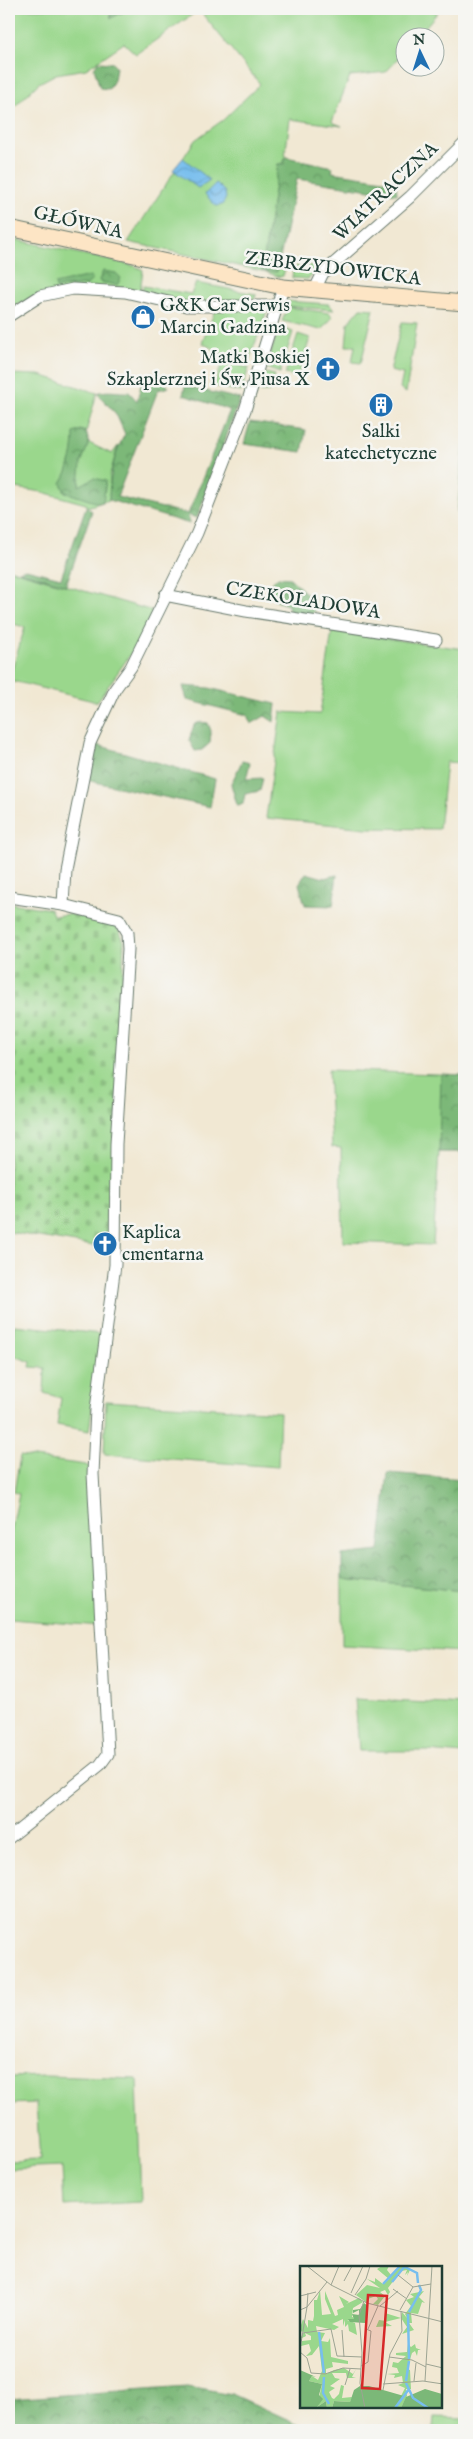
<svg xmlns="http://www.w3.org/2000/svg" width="473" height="2439" font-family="'IM FELL English',serif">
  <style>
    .green { fill: #9ad78c; stroke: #5c8a60 }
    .forest { fill: url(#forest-crowns); stroke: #4d7a56 }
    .cemetery { fill: url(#cemetery-stones); stroke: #5c8a60 }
    .water { fill: url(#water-waves); stroke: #4b7e91 }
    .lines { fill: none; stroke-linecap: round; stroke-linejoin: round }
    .street-casing { stroke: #68796c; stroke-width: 13 }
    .secondary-casing { stroke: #68796c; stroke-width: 17 }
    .street { stroke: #fff; stroke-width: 11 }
    .secondary { stroke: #fde5c5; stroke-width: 15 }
    .labels { text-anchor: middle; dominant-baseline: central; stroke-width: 5; stroke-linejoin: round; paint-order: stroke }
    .street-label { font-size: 19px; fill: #1f3d34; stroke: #f6f6f2 }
    .poi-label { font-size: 19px; fill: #1f3d34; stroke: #f6f6f2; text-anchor: start }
    .inset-river { fill: none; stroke: #77beee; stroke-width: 2.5 }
    .inset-road { fill: none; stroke: #9da493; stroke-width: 1 }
    .view { fill: #d62828; fill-opacity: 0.15; stroke: #d62828; stroke-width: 2.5 }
    .inset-edge { fill: none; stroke: #1f3d34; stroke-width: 2.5 }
  </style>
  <defs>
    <pattern id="forest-crowns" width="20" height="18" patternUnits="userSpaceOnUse" patternTransform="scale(1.25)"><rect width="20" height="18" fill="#7bb878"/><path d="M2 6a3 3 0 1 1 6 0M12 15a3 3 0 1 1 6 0" fill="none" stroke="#649763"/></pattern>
    <pattern id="cemetery-stones" width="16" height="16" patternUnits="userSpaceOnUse" patternTransform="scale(1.25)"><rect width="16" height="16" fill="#9ad78c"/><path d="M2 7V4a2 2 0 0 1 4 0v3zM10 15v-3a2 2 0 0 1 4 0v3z" fill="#84b979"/></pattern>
    <pattern id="water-waves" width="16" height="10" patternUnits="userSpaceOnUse" patternTransform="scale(1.25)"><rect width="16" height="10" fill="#77beee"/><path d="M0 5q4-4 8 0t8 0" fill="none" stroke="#619cc2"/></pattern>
  </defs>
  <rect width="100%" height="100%" fill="#f6f6f2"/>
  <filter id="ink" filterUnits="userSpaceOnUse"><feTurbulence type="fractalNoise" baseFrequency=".02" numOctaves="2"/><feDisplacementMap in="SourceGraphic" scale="10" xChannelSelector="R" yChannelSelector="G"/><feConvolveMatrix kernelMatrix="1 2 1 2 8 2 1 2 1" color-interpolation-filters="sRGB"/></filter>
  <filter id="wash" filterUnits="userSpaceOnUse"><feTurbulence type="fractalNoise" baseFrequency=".0096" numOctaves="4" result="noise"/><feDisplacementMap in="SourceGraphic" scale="20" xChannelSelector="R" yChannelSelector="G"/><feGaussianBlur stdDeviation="1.12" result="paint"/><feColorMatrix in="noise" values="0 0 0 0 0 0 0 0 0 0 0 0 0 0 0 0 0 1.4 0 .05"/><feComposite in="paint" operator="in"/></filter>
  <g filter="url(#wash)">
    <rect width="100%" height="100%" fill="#f1e8d3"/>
    <g class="green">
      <path d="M11,9H425L438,12L417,37L406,38L405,51L386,72L350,76L332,122L342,126L290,119L284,164H278L262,271L128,242L195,140L223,120L260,84L199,10L136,54L124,43L86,69L56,74L39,83L9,112V10Z"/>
      <path d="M9,238L135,266L143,270L140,291L116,288L33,297L9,309Z"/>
      <path d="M273,264L282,265L285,269L283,276L280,277L266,272L268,267Z"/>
      <path d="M305,265L315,266L318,271L308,279L292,278L293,268L299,266L304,267Z"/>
      <path d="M196,283L256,294L255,299L184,303L142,292L143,286L191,294Z"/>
      <path d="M286,301L329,304L334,310L286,306Z"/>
      <path d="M288,307L330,313L332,318L321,330L282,321Z"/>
      <path d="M216,308H268L248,363L223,354L202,343Z"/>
      <path d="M361,308L374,309L361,363L352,362L355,346H346L348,323Z"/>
      <path d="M402,322L417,323L406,393L400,388L403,374L390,371Z"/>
      <path d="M279,327L293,332L280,373L266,368Z"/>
      <path d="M298,334L310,338L298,377L285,374Z"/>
      <path d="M223,361L249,368L241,392L214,386Z"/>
      <path d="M265,373L275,375L269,392H261L260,386Z"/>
      <path d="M9,374L40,375L97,393L86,432L89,443L112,454L118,446L110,474L109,500L87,507L86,504L42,492L9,487Z"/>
      <path d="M464,446V515L457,512Z"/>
      <path d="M9,569L153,611L135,648L97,702L9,680L25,627L9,623Z"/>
      <path d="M332,631L464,649V763L446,762L439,829L366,828L266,818L281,712L320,714Z"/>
      <path d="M328,1070L464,1075V1152H439L433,1245L343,1242L341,1148L332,1147Z"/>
      <path d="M14,1325L102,1334L89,1431L57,1425L61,1398L44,1393L45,1368L30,1367L31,1362L12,1355Z"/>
      <path d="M106,1401L280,1412L278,1467L104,1454Z"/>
      <path d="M20,1456L86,1465L90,1468L101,1626L9,1619V1542L19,1494L14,1492Z"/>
      <path d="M342,1579L464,1591V1652L342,1645Z"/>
      <path d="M355,1699L464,1705V1754L427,1751H359Z"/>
      <path d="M47,2076L137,2079L141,2202L64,2206L62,2167L9,2169V2161L40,2160L36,2103L9,2104V2077Z"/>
      <path d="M434,2417L464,2418V2430H433Z"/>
    </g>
    <g class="forest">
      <path d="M110,9H130L111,18Z"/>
      <path d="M98,62L113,63L116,67L114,80L109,89L100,88L94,68Z"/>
      <path d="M286,157L333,167L332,172L396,182L397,194L297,179L277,272L262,271L278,164H283Z"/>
      <path d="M103,271L116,273L121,278L117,285L100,282L99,280Z"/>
      <path d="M90,276L92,280L87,285L56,288L55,284Z"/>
      <path d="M152,372L169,387L158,390L117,497L188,514L230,410L183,395L185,386L240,399L197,518L188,515L190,524L109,500C110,476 113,455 125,434L116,414L97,393C109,389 117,393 129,392L137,401L143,377Z"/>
      <path d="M250,422L306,430L302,452L244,444Z"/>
      <path d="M81,430L86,432L89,443L81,463L79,486L94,478L106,481L103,502L98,503L65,492L61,483C71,467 74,451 74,433Z"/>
      <path d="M86,507L92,511L66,585L19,571L26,569L61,578Z"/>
      <path d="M278,577L290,578L313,600L316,609L310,617L289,611L288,605L278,602L269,595V585Z"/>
      <path d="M183,686L209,688L276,704L274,722L265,716L251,724L247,715L187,700Z"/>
      <path d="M200,722L208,723L211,731L210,743L202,750L195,751L189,740L194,725Z"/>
      <path d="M94,744L215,779L210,807L86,780Z"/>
      <path d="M242,761L250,763L246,779L263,778L260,791L245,794L243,804L237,805L231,784Z"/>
      <path d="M306,873L324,878L337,875L333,906L305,905L299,884Z"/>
      <path d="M441,1074L464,1075V1152H439Z"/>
      <path d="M388,1473L464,1479V1591L342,1579V1555L379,1551Z"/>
      <path d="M187,2386L232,2394L311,2430H9V2399Z"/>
    </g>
    <path class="cemetery" d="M9,903L50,909L54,916L68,914L97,919L118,928L124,941L112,1249L9,1232Z"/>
    <g class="water">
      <path d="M183,158L210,180L198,188L173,170Z"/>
      <path d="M216,183L225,192L226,198L222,205L216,206L205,194Z"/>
    </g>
  </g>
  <g filter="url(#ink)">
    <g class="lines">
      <defs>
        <g id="street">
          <path d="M314,291L323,273L410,197L464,143"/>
          <path d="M9,316L40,296L73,289L125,292L186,306H278"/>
          <path d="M165,595L246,611L436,640"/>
          <path d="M9,897L63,905L119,919L127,933L128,949L116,1144L115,1265L96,1409L93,1474L108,1754L100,1765L9,1838"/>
          <path d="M63,905L65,869L90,743L115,689L131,667L197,533L245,410L283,287"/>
        </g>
        <path id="secondary" d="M9,228L283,287L464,303"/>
      </defs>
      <use href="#street" class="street-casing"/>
      <use href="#secondary" class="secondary-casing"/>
      <use href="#street" class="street"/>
      <use href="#secondary" class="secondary"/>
    </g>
  </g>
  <defs>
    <symbol id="shop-disc" viewBox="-11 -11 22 22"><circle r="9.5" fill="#1f6fb2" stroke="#f6f6f2"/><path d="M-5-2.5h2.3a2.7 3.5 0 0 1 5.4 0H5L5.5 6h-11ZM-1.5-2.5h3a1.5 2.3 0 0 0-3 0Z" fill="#fff"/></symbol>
    <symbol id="church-disc" viewBox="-11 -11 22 22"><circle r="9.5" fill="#1f6fb2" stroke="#f6f6f2"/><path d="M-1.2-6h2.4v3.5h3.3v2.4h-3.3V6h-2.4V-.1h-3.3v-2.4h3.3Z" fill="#fff"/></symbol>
    <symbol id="building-disc" viewBox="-11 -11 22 22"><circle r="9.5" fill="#1f6fb2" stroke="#f6f6f2"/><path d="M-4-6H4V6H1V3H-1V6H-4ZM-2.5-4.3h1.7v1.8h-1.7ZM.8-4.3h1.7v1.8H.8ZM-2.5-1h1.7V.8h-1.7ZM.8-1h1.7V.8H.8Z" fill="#fff"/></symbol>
  </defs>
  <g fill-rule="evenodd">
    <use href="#shop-disc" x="129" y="303" width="28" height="28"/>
    <use href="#church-disc" x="314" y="355" width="28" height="28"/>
    <use href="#building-disc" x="367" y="391" width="28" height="28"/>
    <use href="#church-disc" x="91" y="1230" width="28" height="28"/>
  </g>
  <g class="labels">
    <g class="street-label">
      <text transform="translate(386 192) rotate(-43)">WIATRACZNA</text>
      <text transform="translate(78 223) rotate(13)">GŁÓWNA</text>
      <text transform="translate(333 269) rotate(7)">ZEBRZYDOWICKA</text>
      <text transform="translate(303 601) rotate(9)">CZEKOLADOWA</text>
    </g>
    <g class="poi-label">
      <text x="160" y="306">G&amp;K Car Serwis<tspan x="160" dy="22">Marcin Gadzina</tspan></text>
      <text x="310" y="358" text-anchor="end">Matki Boskiej<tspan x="310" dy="22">Szkaplerznej i Św. Piusa X</tspan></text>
      <text x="381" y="432" text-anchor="middle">Salki<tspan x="381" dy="22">katechetyczne</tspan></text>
      <text x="122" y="1233">Kaplica<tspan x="122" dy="22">cmentarna</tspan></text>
    </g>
  </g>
  <g transform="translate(300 2266)">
    <rect width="142" height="142" fill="#f1e8d3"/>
    <path d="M82,0H89L87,4L91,9L100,0L115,5L110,4L107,10L108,6L105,9L107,4L101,5L88,22L90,26L88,29L85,24L75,28L80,26L85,30L78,39L73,38L78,33L76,30L68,33L67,37L56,29L67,19L80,22L67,13L75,16V12L83,18L89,13L77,3ZM20,24L22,49L31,48L25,33V25L35,50L38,49L37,44L44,41L39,30L49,36L46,38L59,32L63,36L53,42L52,51L59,53V55L47,54L55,57L57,69L49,65L48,58L45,61V54L43,60V53L32,58L39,61L34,64L16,60L17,66L25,67L21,75L28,76L30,72L31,91L48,95V98L32,96L33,101L26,103V108L34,104L44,102L53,108L56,103L52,111L56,112H47L46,107H32L35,112L40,113L30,120L35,122L29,126L32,132L34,133L39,128L41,119L44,120L42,132L52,131L50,136L34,135L32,142H27L26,135L17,141L22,118L9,115L12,110L18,114L22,105L19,80L12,89L6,90L11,85L9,78L1,80L2,75L11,74V70L5,67L6,70L0,73L4,66L0,65V50L1,59L3,53L8,62V54L13,55L14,50V34H17ZM124,25L119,31L125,37L122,36L118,48L111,47L112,57H109L114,64L102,68L107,61L101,52L85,56L92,60L76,61L79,54L86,55L85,47L101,52L102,46L107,52L105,48L111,40L106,34L114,31L110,28ZM108,78L111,81L115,78L116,82L121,84H118L117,90L115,85L112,87L107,103L110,104L111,123H106L107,130L101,142H95L105,122L98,119L103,117L102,110L94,112L95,109L87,108L99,107L97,102L92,101L93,96L98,97L106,90L96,89V87L107,86Z" fill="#9ad78c"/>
    <path d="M64,37L68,40L65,57L50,56L48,53H54L52,48L59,49V44L53,47V44L60,43ZM0,104L16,111L12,110L9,115L22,118L19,129L23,133L17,141L26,135L27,142H0ZM60,120H69L104,130L95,142H32L34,135L50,136L54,124ZM125,123L142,128V142H101L106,131Z" fill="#7bb878"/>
    <path class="inset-river" d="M105,1L117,7L118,17M92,16L105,0M83,18L100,0M109,46L121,24L119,19M108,48L109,93M19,66L24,107M24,111L23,127L29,138M106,115L109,95M106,117L113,132L128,142M95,142L109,123"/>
    <path class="inset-road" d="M7,0L31,19L67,37L143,56M98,9L113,21M44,15L52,0M31,19L39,0M93,23L107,33M51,27L63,0M55,29L66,13L70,0M0,30L16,26M64,35L59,49L62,87L60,117L65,142M80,40L98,25M0,44L7,41L8,27M100,44L113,21L131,18M68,63L78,40M42,64L44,91M3,67L31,63L37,90L62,91M0,83L7,41L27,16M0,86L7,92L11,107L25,108L43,102L61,103M89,91L112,94L126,101M126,98L143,102M61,100L68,96L71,65L66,63M114,115L116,97M125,115L132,0M83,118L123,115L143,118M45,119L50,103M83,124L90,88L102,65L101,45"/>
    <path class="view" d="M68,29L87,30L80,123L62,122Z"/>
    <rect width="142" height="142" class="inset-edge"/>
  </g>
  <rect width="473" height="2439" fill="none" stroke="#f6f6f2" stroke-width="30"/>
  <g transform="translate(420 52) rotate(356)"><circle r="24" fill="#f6f6f2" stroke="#a0aca6"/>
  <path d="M0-4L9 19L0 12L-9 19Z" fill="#1f6fb2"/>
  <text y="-8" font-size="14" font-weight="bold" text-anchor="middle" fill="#1f3d34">N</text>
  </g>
</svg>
